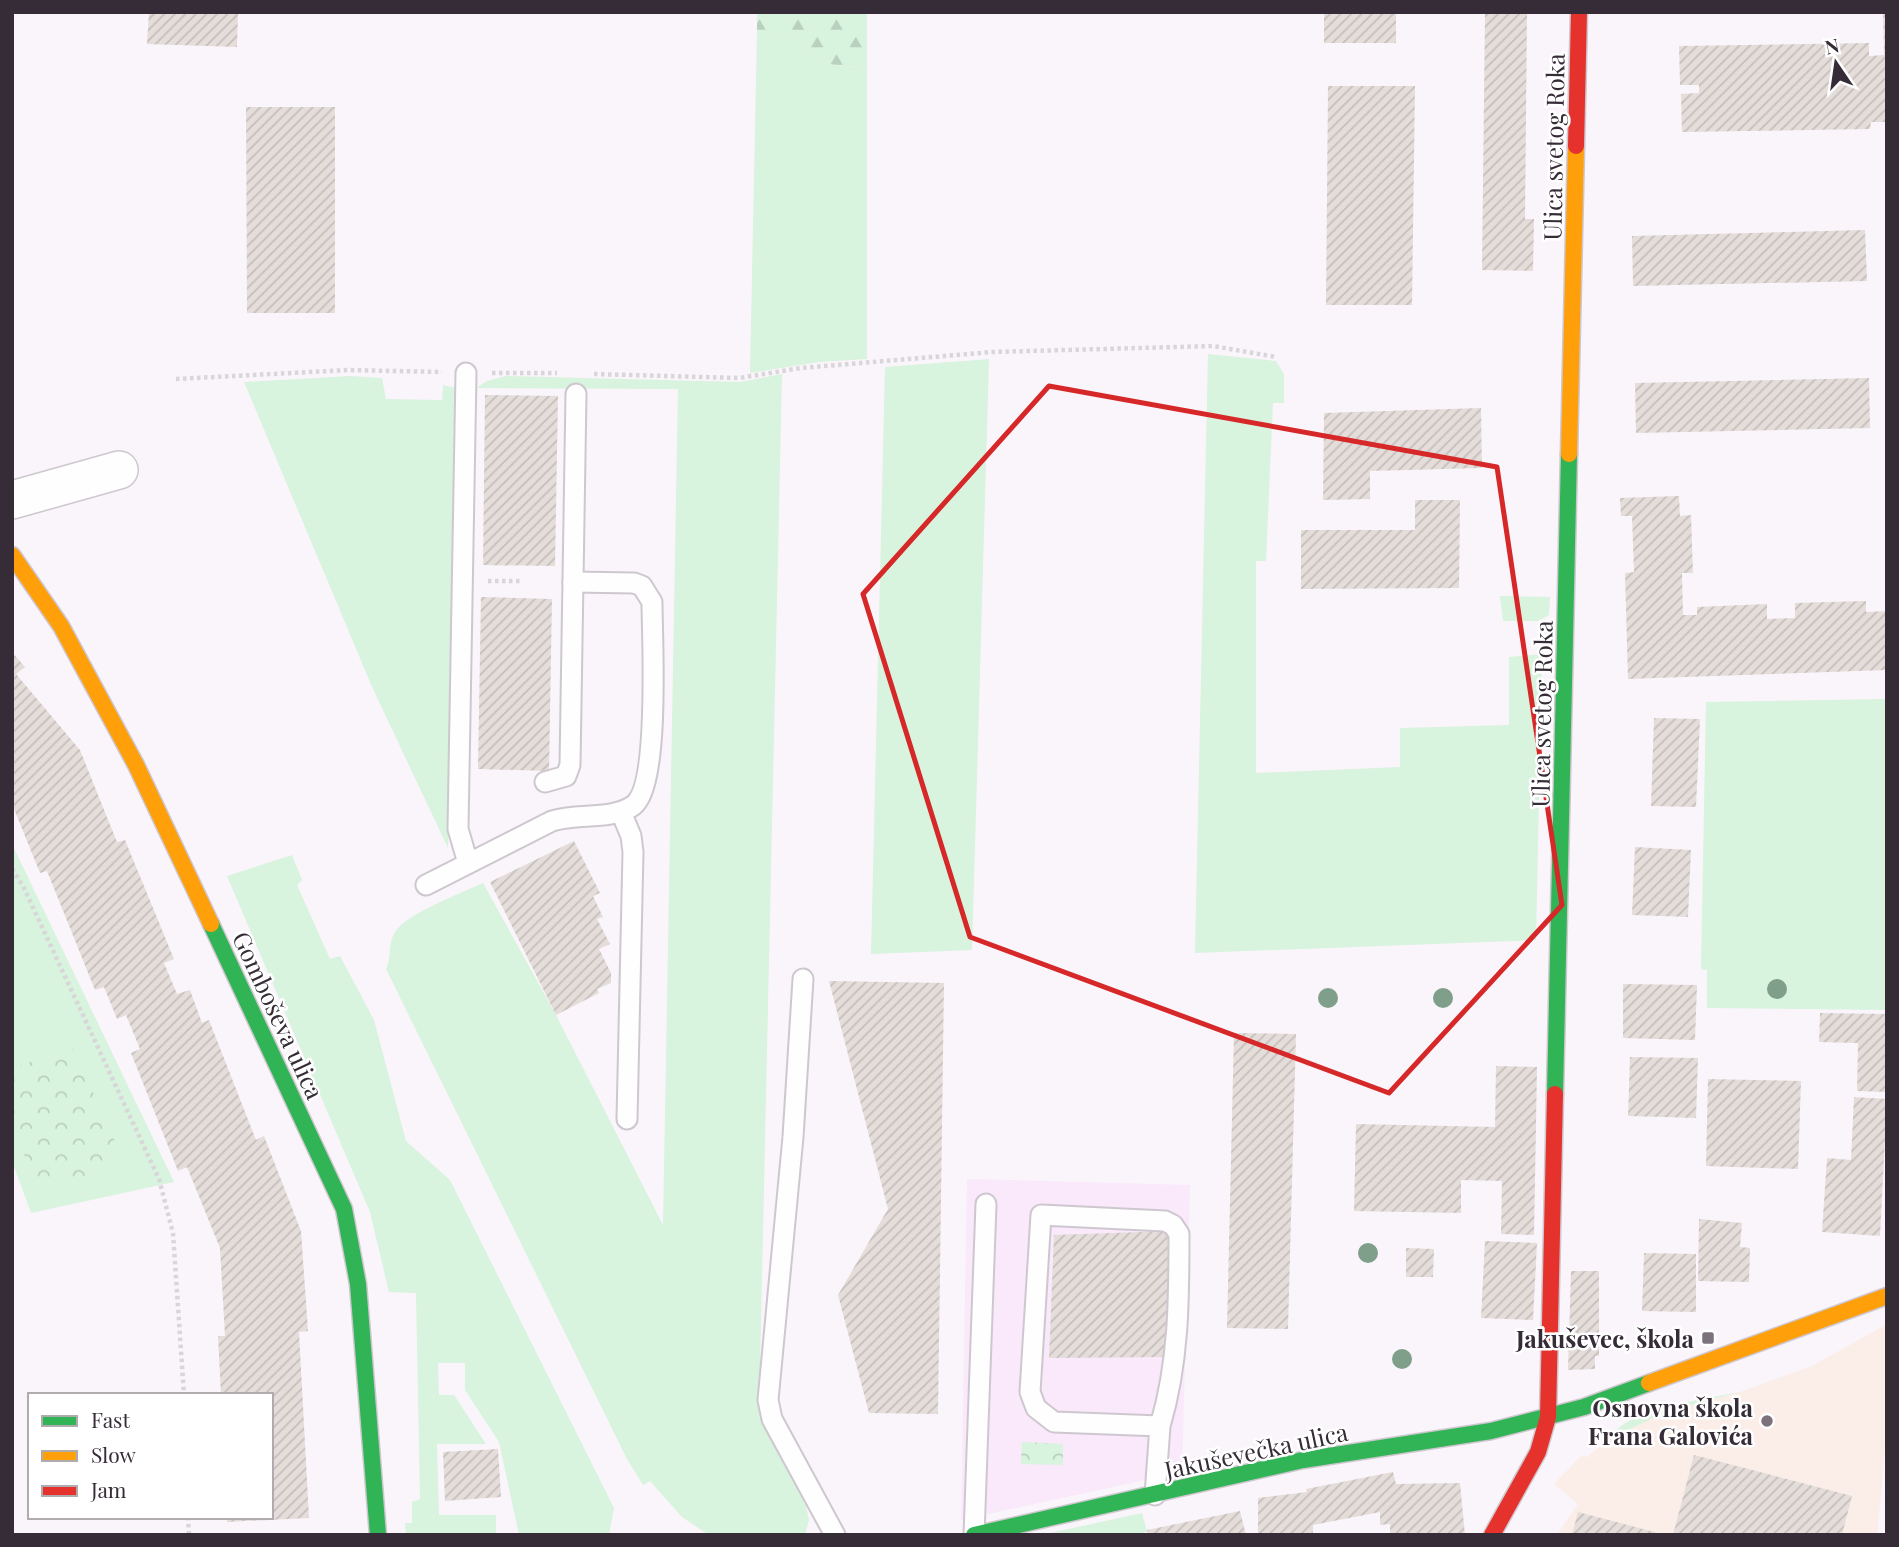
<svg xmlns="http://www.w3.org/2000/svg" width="1899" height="1547" font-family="'Playfair Display',serif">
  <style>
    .built { fill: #f9e9fb }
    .education { fill: #fbede8 }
    .green { fill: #d8f3de }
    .forest { fill: url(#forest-firs) }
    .park { fill: url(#park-crowns) }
    .building { fill: url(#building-hatch) }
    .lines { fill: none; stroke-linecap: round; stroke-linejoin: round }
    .lane-casing { stroke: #cec7cf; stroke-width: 23 }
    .street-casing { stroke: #cec7cf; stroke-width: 40 }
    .fast-casing { stroke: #cec7cf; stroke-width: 19 }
    .slow-casing { stroke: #cec7cf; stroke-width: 19 }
    .jam-casing { stroke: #cec7cf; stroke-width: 19 }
    .path { stroke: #d8d6d8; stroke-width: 4.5; stroke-dasharray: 3.5 3.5; stroke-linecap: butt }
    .lane { stroke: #fefefe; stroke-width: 19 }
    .street { stroke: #fefefe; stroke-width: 37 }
    .fast { stroke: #30b455; stroke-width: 16 }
    .slow { stroke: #ff9f0a; stroke-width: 16 }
    .jam { stroke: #e5322d; stroke-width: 16 }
    .tree { fill: #7f9f8b }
    .marked { fill: none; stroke: #d62828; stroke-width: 5; stroke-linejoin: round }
    .poi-dot { fill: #7b727b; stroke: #fff; stroke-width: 2.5 }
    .labels { text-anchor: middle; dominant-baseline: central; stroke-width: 5; stroke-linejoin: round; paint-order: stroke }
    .street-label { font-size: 24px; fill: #362c37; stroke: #fff }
    .poi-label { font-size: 24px; font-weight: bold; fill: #362c37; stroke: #fff; text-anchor: end }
  </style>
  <defs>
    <pattern id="forest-firs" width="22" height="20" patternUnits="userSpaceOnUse" patternTransform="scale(1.75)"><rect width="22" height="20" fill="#d8f3de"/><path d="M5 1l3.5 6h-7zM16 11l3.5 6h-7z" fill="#bad0bf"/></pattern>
    <pattern id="park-crowns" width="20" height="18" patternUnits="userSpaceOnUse" patternTransform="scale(1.75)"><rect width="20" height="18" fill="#d8f3de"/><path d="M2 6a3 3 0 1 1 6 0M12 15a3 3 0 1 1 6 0" fill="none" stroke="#bad0bf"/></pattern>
    <pattern id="building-hatch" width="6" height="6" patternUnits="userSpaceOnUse" patternTransform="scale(1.75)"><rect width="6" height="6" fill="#e4ddda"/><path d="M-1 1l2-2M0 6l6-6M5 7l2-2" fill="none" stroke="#c4bebc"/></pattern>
  </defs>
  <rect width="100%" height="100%" fill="#faf5fa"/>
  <path class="built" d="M967,1179L1190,1185L1182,1472L961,1520Z"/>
  <path class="education" d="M1887,1324V1430L1877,1535H1557L1578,1504L1554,1484L1581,1456L1587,1457L1610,1439L1665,1412L1740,1392L1812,1366Z"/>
  <g class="green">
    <path d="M757,32L795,40L827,64L867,68V359L819,362L750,373Z"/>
    <path d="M1208,354L1276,361L1284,374V403H1273L1266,561H1256V773L1400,767V728L1509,725V657L1542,654L1536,940L1195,953Z"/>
    <path d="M989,359L972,950L871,954L885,367Z"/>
    <path d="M782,374L759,1412L806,1506L809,1520L805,1535H709L682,1517L650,1481L643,1485L627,1459L386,969C392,957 387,945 395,932C407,913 462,893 483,883L556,1015L663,1225L678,389L476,388L487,381L506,376L740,382Z"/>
    <path d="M350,376L382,378L386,399L442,400L443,385L456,388L448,848L373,689L244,382Z"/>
    <path d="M1500,596L1550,597L1549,615L1538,621H1503Z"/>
    <path d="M1887,699V1010L1707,1008V970L1701,969L1706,702Z"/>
    <path d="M12,844L174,1182L31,1213L12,1161Z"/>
    <path d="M292,855L302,880L297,885L330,959L340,956L374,1020L406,1141L450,1180L614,1508L609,1535H519L499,1442L465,1390V1363H438L439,1395H454L486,1444H437L439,1515H496V1535H406L405,1523H412V1502L420,1499L416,1293L389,1292L370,1212L227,876Z"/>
    <path d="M1740,1392L1665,1412L1610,1439C1621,1410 1711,1398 1740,1392Z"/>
    <path d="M1142,1513L1147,1532L1132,1535H1041Z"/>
  </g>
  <path class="forest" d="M757,12H867V68L827,64L795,40L757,32Z"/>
  <g class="park">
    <path d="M72,1046L126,1166L37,1187L12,1125V1069Z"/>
    <path d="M1022,1442L1063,1444V1465L1021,1464Z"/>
  </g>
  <g class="building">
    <path d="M149,12H238L237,47L147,44Z"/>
    <rect x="1324" y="12" width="72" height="31"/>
    <path d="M1485,12H1527L1525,219H1534L1533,271L1482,270Z"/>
    <path d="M1883,12H1887V122H1871L1870,129L1682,132L1681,94L1699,93V85H1680L1679,46L1869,43V56L1884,55Z"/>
    <path d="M1328,86H1415L1412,305H1326Z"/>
    <path d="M246,107H335V313H247Z"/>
    <path d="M1865,230L1867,281L1633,286L1632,236Z"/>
    <path d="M1869,378L1870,428L1636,433L1635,383Z"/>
    <path d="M485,395L558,396L555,566L483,565Z"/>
    <path d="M1481,408L1482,468L1370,471V499L1323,500L1324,413Z"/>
    <path d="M1679,496L1680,516L1691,515L1693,573H1682L1683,615H1697V607L1767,604V619L1795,618V603L1866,601V612L1887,611V670L1628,679L1625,573L1634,572L1632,516H1621L1620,498Z"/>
    <path d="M1415,500H1460L1459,588L1301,589V530H1415Z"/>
    <path d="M481,597L552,599L549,771L478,769Z"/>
    <path d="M12,652L25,667L16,674L80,750L117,842L125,840L174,959L164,963L177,994L190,990L202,1023L209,1020L256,1140L264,1136L301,1231L308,1331L299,1332L309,1518L227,1522V1517H271V1395H221L218,1336H225L220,1248L187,1167L178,1171L131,1053L140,1049L126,1015L117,1019L104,987L95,990L47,871L40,873L12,804Z"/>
    <path d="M1654,718L1700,719L1696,807L1651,806Z"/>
    <path d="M574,841L600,893L593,896L603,917L597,919L610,944L599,949L611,973V983L597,989L599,993L556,1015L490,882Z"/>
    <path d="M1635,847L1691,850L1688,917L1632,915Z"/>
    <path d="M829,981L944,983L938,1414L869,1413L838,1295L888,1209Z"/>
    <path d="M1623,984L1697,985L1695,1040L1623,1038Z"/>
    <path d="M1820,1013L1887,1014V1092L1857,1091L1858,1043L1819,1042Z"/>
    <path d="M1234,1033L1296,1034L1288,1329L1227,1328Z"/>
    <path d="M1630,1057L1698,1058L1696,1118L1628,1116Z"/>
    <path d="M1496,1066L1537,1067L1534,1235L1501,1234L1502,1181L1461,1180V1213L1354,1211L1356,1124L1495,1127Z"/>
    <path d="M1708,1079L1801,1081L1798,1169L1706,1166Z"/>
    <path d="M1854,1097L1887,1099L1880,1236L1822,1232L1827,1158L1851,1160Z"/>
    <path d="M1699,1219L1742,1223L1740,1247L1750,1248L1749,1282L1698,1281Z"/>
    <path d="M1172,1231L1169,1357L1049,1358L1054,1235Z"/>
    <path d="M1485,1241L1537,1243L1533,1320L1481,1318Z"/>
    <path d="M1406,1248L1434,1249L1433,1277H1406Z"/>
    <path d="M1644,1253L1696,1254V1312L1642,1311Z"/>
    <path d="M1571,1271H1599V1356H1595V1369L1568,1370Z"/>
    <path d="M498,1449L501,1497L445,1501L443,1452Z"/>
    <path d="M1694,1455L1852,1496L1842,1535H1673Z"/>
    <path d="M1393,1472L1396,1484L1460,1483L1465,1535H1390V1524L1380,1525V1512L1313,1525V1535H1258V1498L1307,1492L1306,1489Z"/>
    <path d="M1240,1511L1246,1535H1148L1147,1530Z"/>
    <path d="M1578,1512L1662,1534L1661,1535H1572Z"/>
  </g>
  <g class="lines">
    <defs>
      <g id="lane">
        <path d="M466,373L458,829L468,863"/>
        <path d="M545,782L566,776L570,765L576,394"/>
        <path d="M621,812L631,836L633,852L627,1119"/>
        <path d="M426,885L552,821C577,813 609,820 631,807C661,791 652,639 652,602L642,586L634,583L573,582"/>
        <path d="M803,979L793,1137L768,1400L772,1419L835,1535"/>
        <path d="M1155,1495L1160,1426L1054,1422L1036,1408L1030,1392L1041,1215L1165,1221L1173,1225L1179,1234C1179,1300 1179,1362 1160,1426"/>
        <path d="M974,1535L986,1204"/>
      </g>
      <path id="street" d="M12,500L119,470"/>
      <g id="fast">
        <path d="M211,924L344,1209L358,1284L378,1535"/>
        <path d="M1555,1094L1569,454"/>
        <path d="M974,1535L1303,1460L1491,1431L1584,1407L1649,1383"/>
      </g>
      <g id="slow">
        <path d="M1569,454L1576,146"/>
        <path d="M12,555L61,626L136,765L211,924"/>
        <path d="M1649,1383L1887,1296"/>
      </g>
      <g id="jam">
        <path d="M1576,146L1579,12"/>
        <path d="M1492,1535L1538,1452L1548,1417L1555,1094"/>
      </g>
    </defs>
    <use href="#lane" class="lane-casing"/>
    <use href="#street" class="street-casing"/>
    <use href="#fast" class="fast-casing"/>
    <use href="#slow" class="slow-casing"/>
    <use href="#jam" class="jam-casing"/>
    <g class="path">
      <path d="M492,373H557"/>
      <path d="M594,374L739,378L801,368L992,352L1213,346L1276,357"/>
      <path d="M176,379L348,370L442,372"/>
      <path d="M488,581H523"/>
      <path d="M12,869L23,886L159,1179L173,1233L184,1395"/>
      <path d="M188,1517L189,1535"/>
    </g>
    <use href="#lane" class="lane"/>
    <use href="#street" class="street"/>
    <use href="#fast" class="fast"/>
    <use href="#slow" class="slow"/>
    <use href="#jam" class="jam"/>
  </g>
  <g class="tree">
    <circle cx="1777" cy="989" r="10"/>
    <circle cx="1328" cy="998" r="10"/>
    <circle cx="1443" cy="998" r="10"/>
    <circle cx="1368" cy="1253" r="10"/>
    <circle cx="1402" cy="1359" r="10"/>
  </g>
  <path class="marked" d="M1049,386L1497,467L1562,905L1389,1093L970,937L863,594Z"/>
  <g class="poi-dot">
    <rect x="1701" y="1331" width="14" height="14" rx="3.5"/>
    <circle cx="1767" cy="1421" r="7"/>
  </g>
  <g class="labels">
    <g class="street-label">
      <text transform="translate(1553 147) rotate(-89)">Ulica svetog Roka</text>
      <text transform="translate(1541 714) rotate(-89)">Ulica svetog Roka</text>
      <text transform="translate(279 1015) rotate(65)">Gomboševa ulica</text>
      <text transform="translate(1256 1450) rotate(-12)">Jakuševečka ulica</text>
    </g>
    <g class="poi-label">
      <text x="1694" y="1338">Jakuševec, škola</text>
      <text x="1753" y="1407">Osnovna škola<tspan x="1753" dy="28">Frana Galovića</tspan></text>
    </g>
  </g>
  <rect width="1899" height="1547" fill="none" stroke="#362c37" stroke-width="28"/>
  <rect x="28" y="1393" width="245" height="126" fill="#ffffff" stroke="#afabaf" stroke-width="2"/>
  <rect x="42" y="1416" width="35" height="10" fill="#30b455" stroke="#afabaf" stroke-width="2"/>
  <text x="91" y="1428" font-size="21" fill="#362c37">Fast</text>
  <rect x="42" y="1451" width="35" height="10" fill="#ff9f0a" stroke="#afabaf" stroke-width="2"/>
  <text x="91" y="1463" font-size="21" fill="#362c37">Slow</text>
  <rect x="42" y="1486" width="35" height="10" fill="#e5322d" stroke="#afabaf" stroke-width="2"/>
  <text x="91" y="1498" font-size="21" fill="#362c37">Jam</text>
  <g transform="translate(1836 63) rotate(347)" stroke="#ffffff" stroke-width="5" paint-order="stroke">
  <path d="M0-5L12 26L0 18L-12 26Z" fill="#362c37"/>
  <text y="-10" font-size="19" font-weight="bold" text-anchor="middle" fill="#362c37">N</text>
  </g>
</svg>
